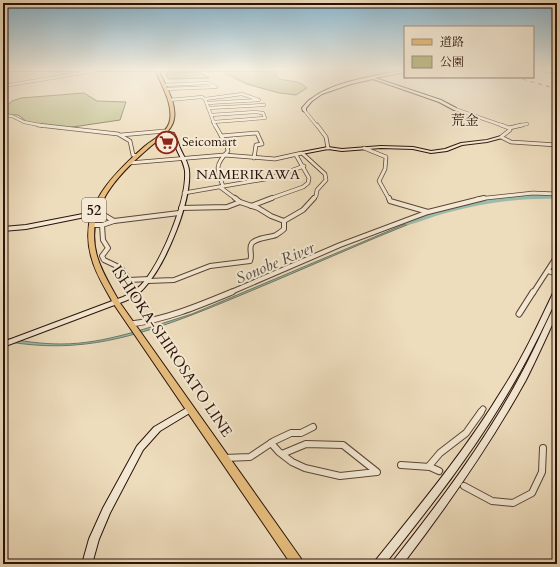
<svg xmlns="http://www.w3.org/2000/svg" width="560" height="567" font-family="Cardo,'Noto Serif JP',serif">
  <style>
    .green { fill: #c0bf8c; stroke: #75684a }
    .water { fill: #9abcad; stroke: #6d786b }
    .lines { fill: none; stroke-linecap: round; stroke-linejoin: round }
    .river { fill: #9abcad; fill-rule: evenodd }
    .street-tunnel { stroke: #c7b499; stroke-width: 6; stroke-dasharray: 6 3.5; stroke-linecap: butt }
    .street-far4-casing { stroke: #5b4536; stroke-width: 3.5 }
    .street-far3-casing { stroke: #5b4536; stroke-width: 4.5 }
    .street-far2-casing { stroke: #5b4536; stroke-width: 6 }
    .street-far1-casing { stroke: #5b4536; stroke-width: 7 }
    .street-casing { stroke: #5b4536; stroke-width: 8 }
    .secondary-casing { stroke: #2a1209; stroke-width: 2 }
    .primary-casing { stroke: #2a1209; stroke-width: 2 }
    .highway-casing { stroke: #2a1209; stroke-width: 2 }
    .street-far4 { stroke: #f4e9d4; stroke-width: 2.5 }
    .street-far3 { stroke: #f4e9d4; stroke-width: 3 }
    .street-far2 { stroke: #f4e9d4; stroke-width: 4 }
    .street-far1 { stroke: #f4e9d4; stroke-width: 5 }
    .street { stroke: #f4e9d4; stroke-width: 6 }
    .secondary { fill: #f4e9d4; fill-rule: evenodd }
    .primary { fill: #e7be7e; fill-rule: evenodd }
    .highway { fill: #e7be7e; fill-rule: evenodd }
    .rail { stroke: #2a1209; stroke-width: 1; stroke-dasharray: 4 4; stroke-linecap: butt }
    .labels { text-anchor: middle; dominant-baseline: central; stroke-width: 4; stroke-linejoin: round; paint-order: stroke }
    .far-poi-label { font-size: 13px; fill: #2a1209; stroke: #f4e9d4; text-anchor: start }
    .far-quarter-label { font-size: 14px; fill: #2a1209; stroke: #f4e9d4 }
    .shield { fill: #f4e9d4; stroke: #675246; stroke-width: 1 }
    .shield-label { font-size: 14px; font-weight: bold; fill: #2a1209 }
    .street-label { font-size: 15px; fill: #2a1209; stroke: #f4e9d4 }
    .water-label { font-size: 16px; font-style: italic; fill: #514e42; stroke: #f4e9d4 }
  </style>
  <rect width="100%" height="100%" fill="#eeddbd"/>
  <filter id="stains"><feTurbulence type="fractalNoise" baseFrequency=".005" numOctaves="4"/><feColorMatrix values="0 0 0 0 .2 0 0 0 0 .09 0 0 0 0 .02 0 0 0 .5 -.17"/></filter>
  <radialGradient id="worn" r=".72"><stop offset=".6" stop-color="#630" stop-opacity="0"/><stop offset="1" stop-color="#630" stop-opacity=".3"/></radialGradient>
  <g class="green">
    <path d="M221,71H275L277,78C287,82 298,79 307,88L296,95L279,93L247,84Z"/>
    <path d="M199,72L209,78L168,79L166,73Z"/>
    <path d="M84,93L97,101L126,102L120,120L59,129L27,122L18,115L3,114V109L12,101L21,98Z"/>
  </g>
  <path class="water" d="M417,219L419,220C361,243 304,269 246,293C193,315 132,341 75,345C51,347 27,345 3,341V338C22,341 41,344 61,344C105,344 150,327 192,314Z"/>
  <g class="lines">
    <path class="river" d="M539,194L557,195V199C519,198 483,203 446,213C433,216 421,222 408,225L404,223C409,218 420,216 427,214C464,203 500,196 539,194Z"/>
    <path class="street-tunnel" d="M439,471L459,483"/>
    <defs>
      <g id="street-far4">
        <path d="M164,85L207,83L216,87L166,89"/>
        <path d="M3,86L94,71L97,69"/>
        <path d="M205,99L242,94L259,100L207,103"/>
        <path d="M169,100L202,97L205,99L215,126"/>
        <path d="M208,108L264,105"/>
        <path d="M455,109L504,126"/>
        <path d="M305,111L317,126"/>
        <path d="M3,115L12,116L24,122L44,126"/>
        <path d="M211,115L255,112L263,113L265,118L213,122"/>
        <path d="M517,126L527,124"/>
      </g>
      <g id="street-far3">
        <path d="M38,125L118,134L130,141L133,155L137,156"/>
        <path d="M215,125L227,146L228,151C215,165 216,169 223,186"/>
        <path d="M317,125L326,137L328,148"/>
        <path d="M501,125L509,128L510,130L501,137L511,142L557,145"/>
        <path d="M509,128L522,125"/>
        <path d="M121,135L165,131"/>
        <path d="M221,136L257,133L262,144L256,145L254,158"/>
        <path d="M364,148L386,157L385,169L379,181L389,199"/>
        <path d="M129,163L224,155L275,159L302,153L325,174L326,180L317,190L316,196L313,199"/>
        <path d="M220,187L236,199"/>
        <path d="M184,193L271,178L304,166"/>
        <path d="M269,199L303,187L308,183L309,178L296,155"/>
        <path d="M477,199L533,193L557,194"/>
      </g>
      <g id="street-far2">
        <path d="M235,198L240,202"/>
        <path d="M389,198L390,201L428,212"/>
        <path d="M251,206L272,198"/>
        <path d="M181,208L227,207L240,202L258,208L271,216L284,221L303,210L314,198"/>
        <path d="M93,214L104,215L114,221L179,213"/>
        <path d="M91,225H102L103,240L108,248L102,256L104,260L121,268L129,280L149,279"/>
        <path d="M102,225L114,221"/>
        <path d="M548,271L557,274"/>
        <path d="M148,281L174,280L210,266L250,261C253,255 248,248 252,243C258,237 269,238 276,235C279,233 282,231 284,229V221"/>
        <path d="M229,293L340,245L428,212L484,198"/>
        <path d="M533,293L557,256"/>
      </g>
      <g id="street-far1">
        <path d="M519,314L533,292"/>
        <path d="M131,324C167,319 198,306 232,292"/>
        <path d="M480,413L483,409"/>
      </g>
      <g id="street">
        <path d="M271,443L279,452L292,462L305,468L340,476L377,472L343,445L306,444L282,454"/>
        <path d="M224,458L250,457L274,441L291,433H301L313,427"/>
        <path d="M401,465L430,467L439,471"/>
        <path d="M429,466L440,453L466,433L481,412"/>
        <path d="M464,486L492,501L513,503L532,493L542,472L543,448"/>
      </g>
      <g id="secondary">
        <path d="M405,70V72L375,78L441,100L456,108V110H454L439,102L373,79L351,84L322,94L312,101L306,108V112L303,111L302,108C305,105 307,101 311,99C334,81 376,76 405,70Z"/>
        <path d="M163,131L174,133C177,138 178,143 180,148C183,155 188,162 189,170C192,201 166,264 145,287C140,293 133,298 125,301L3,347V342L123,297C130,294 136,290 141,285C161,263 187,201 185,171C184,163 179,155 176,148C174,144 174,140 172,136V135L163,133Z"/>
        <path d="M501,136L503,137L502,138L487,142L462,145L447,151L431,153L413,149L381,148L342,151L328,149L302,154L300,153L302,152L328,147L342,149L381,146L413,147L431,151L445,149L461,143L487,140Z"/>
        <path d="M93,212L96,214L95,215L26,229L3,231V227L26,225Z"/>
        <path d="M557,289V298C540,335 522,371 500,406C466,462 425,513 385,564H374L375,561C420,505 465,451 502,390C522,359 538,325 554,291Z"/>
        <path d="M557,305V314C547,336 537,358 526,380C490,445 448,505 403,564H392L393,561C439,503 484,443 519,378C532,355 542,331 554,307Z"/>
        <path d="M190,406L193,407L194,409L193,411L160,431L143,450L110,513L99,539L92,564H82L89,539L103,508L137,446L154,427Z"/>
      </g>
      <path id="primary" d="M3,69H362L360,70L159,71C165,85 177,103 174,119C172,131 159,139 151,146C117,175 84,209 97,256C102,273 112,288 120,303L302,560L304,564H291L113,303C105,288 95,273 91,256C78,208 112,175 145,146C154,139 168,132 170,120C173,103 161,85 156,71H3Z"/>
      <path id="highway" d="M535,69H541L557,72V74Z"/>
    </defs>
    <use href="#street-far4" class="street-far4-casing"/>
    <use href="#street-far3" class="street-far3-casing"/>
    <use href="#street-far2" class="street-far2-casing"/>
    <use href="#street-far1" class="street-far1-casing"/>
    <use href="#street" class="street-casing"/>
    <use href="#secondary" class="secondary-casing"/>
    <use href="#primary" class="primary-casing"/>
    <use href="#highway" class="highway-casing"/>
    <use href="#street-far4" class="street-far4"/>
    <use href="#street-far3" class="street-far3"/>
    <use href="#street-far2" class="street-far2"/>
    <use href="#street-far1" class="street-far1"/>
    <use href="#street" class="street"/>
    <use href="#secondary" class="secondary"/>
    <use href="#primary" class="primary"/>
    <use href="#highway" class="highway"/>
    <path class="rail" d="M515,77L557,89"/>
  </g>
  <linearGradient id="sky" x2="0" y2="1"><stop stop-color="#89b7d0"/><stop offset="0.47" stop-color="#f7f0e1"/><stop offset="1" stop-color="#f7f0e1" stop-opacity="0"/></linearGradient>
  <rect width="560" height="148" fill="url(#sky)"/>
  <defs>
    <symbol id="supermarket-ring" viewBox="-11 -11 22 22"><circle r="9.5" fill="#f4e9d4" stroke="#8f2418" stroke-width="1.5"/><path d="M-6-5.5h2.5l.6 2H6L4.5 2H-2.5L-4.4-4H-6ZM-1.5 3.2a1.3 1.3 0 1 0 .1 0ZM3 3.2a1.3 1.3 0 1 0 .1 0Z" fill="#8f2418"/></symbol>
  </defs>
  <g fill-rule="evenodd">
    <use href="#supermarket-ring" x="154" y="130" width="25" height="25"/>
  </g>
  <g class="labels">
    <g class="far-poi-label">
      <text x="182" y="142">Seicomart</text>
    </g>
    <g class="far-quarter-label">
      <text x="465" y="120">荒金</text>
      <text x="248" y="174">NAMERIKAWA</text>
    </g>
    <rect class="shield" x="82" y="198" width="24" height="24" rx="3"/>
    <g class="shield-label">
      <text x="94" y="210">52</text>
    </g>
    <g class="street-label">
      <text transform="translate(172 351) rotate(56)">ISHIOKA-SHIROSATO LINE</text>
    </g>
    <g class="water-label">
      <text transform="translate(275 263) rotate(-23)">Sonobe River</text>
    </g>
  </g>
  <rect width="560" height="567" fill="none" stroke="#eeddbd" stroke-width="16"/>
  <rect x="4" y="4" width="552" height="559" fill="none" stroke="#2a1209" stroke-width="2"/>
  <rect x="8" y="8" width="544" height="551" fill="none" stroke="#2a1209"/>
  <rect x="404" y="26" width="130" height="52" fill="#f4e9d4" stroke="#a39383"/>
  <rect x="412" y="39" width="20" height="6" fill="#e7be7e" stroke="#a39383"/>
  <text x="440" y="46" font-size="12" fill="#2a1209">道路</text>
  <rect x="412" y="56" width="20" height="12" fill="#c0bf8c" stroke="#a39383"/>
  <text x="440" y="66" font-size="12" fill="#2a1209">公園</text>
  <rect width="100%" height="100%" filter="url(#stains)"/>
  <rect width="100%" height="100%" fill="url(#worn)"/>
</svg>
